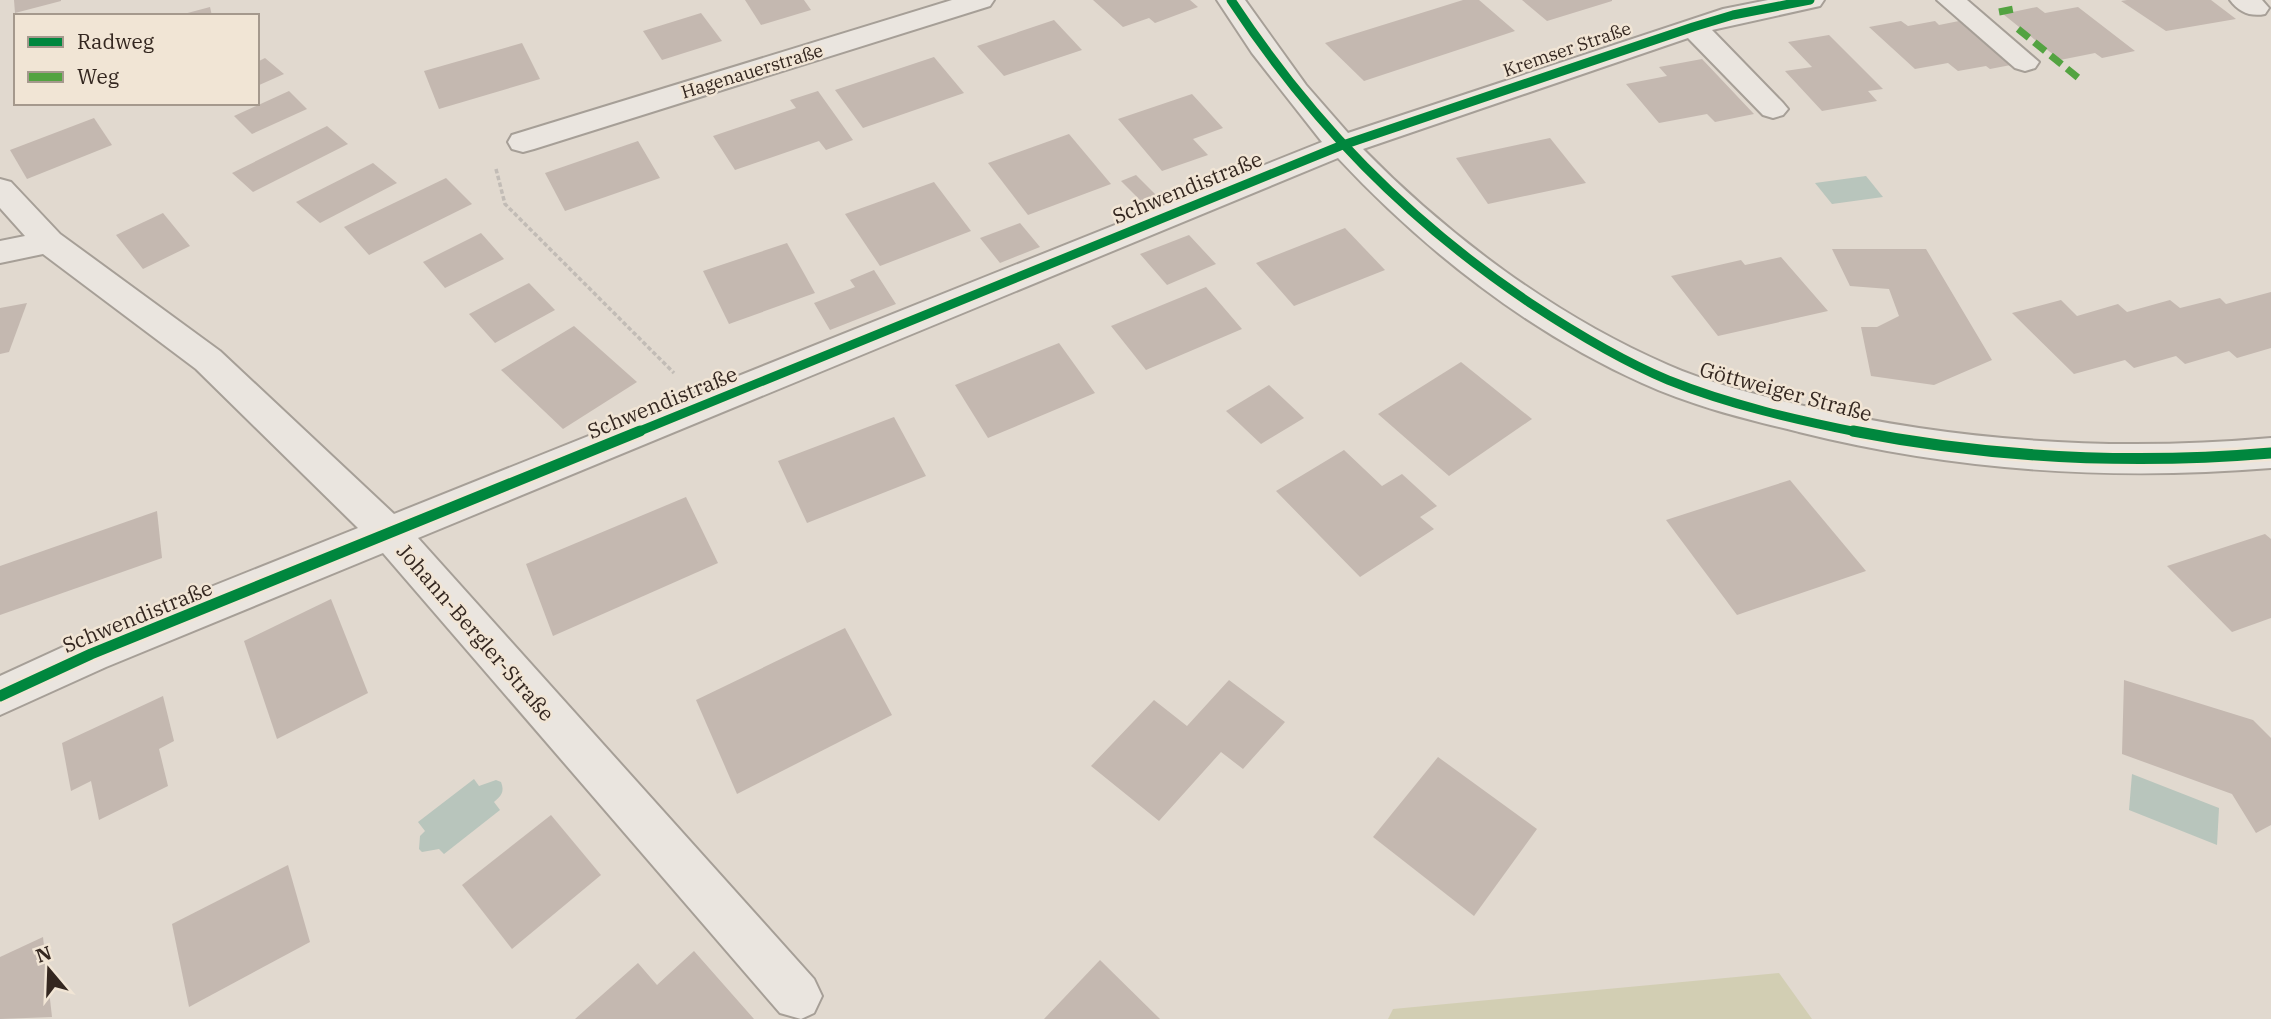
<svg xmlns="http://www.w3.org/2000/svg" width="2271" height="1019" font-family="'IBM Plex Serif',serif">
  <style>
    .green { fill: #d2ceb3 }
    .water { fill: #b8c5bc }
    .building { fill: #c4b8b0 }
    .lines { fill: none; stroke-linecap: round; stroke-linejoin: round }
    .minor-casing { stroke: #a69f97; stroke-width: 4 }
    .path { stroke: #c2bcb6; stroke-width: 3.5; stroke-dasharray: 4.5 2.5; stroke-linecap: butt }
    .minor { fill: #eae5df; fill-rule: evenodd }
    .quiet { stroke: #53a341; stroke-width: 7; stroke-dasharray: 14 7; stroke-linecap: butt }
    .cycleway-far1-casing { stroke: #f1e5d5; stroke-width: 12 }
    .cycleway-casing { stroke: #f1e5d5; stroke-width: 16 }
    .cycleway-far1 { stroke: #00873e; stroke-width: 9 }
    .cycleway { stroke: #00873e; stroke-width: 11 }
    .labels { text-anchor: middle; dominant-baseline: central; stroke-width: 5; stroke-linejoin: round; paint-order: stroke }
    .far-street-label { font-size: 18px; fill: #342720; stroke: #f1e5d5 }
    .street-label { font-size: 21px; fill: #342720; stroke: #f1e5d5 }
  </style>
  <rect width="100%" height="100%" fill="#e1d9cf"/>
  <path class="green" d="M1779,973L1812,1019H1388L1393,1009Z"/>
  <g class="water">
    <path d="M1866,176L1883,197L1832,204L1815,183Z"/>
    <path d="M2132,774L2219,808L2217,845L2129,810Z"/>
    <path d="M474,779L479,786L496,780L501,782C505,792 501,796 494,802L500,810L444,854L439,849L422,852L419,849L420,836L425,831L418,822Z"/>
  </g>
  <g class="building">
    <path d="M14,0H61V1L15,13Z"/>
    <path d="M745,0H804L811,10L761,25Z"/>
    <path d="M1093,0H1190L1198,7L1155,23L1149,18L1123,27Z"/>
    <path d="M1463,0H1479L1515,31L1364,81L1325,43Z"/>
    <path d="M1522,0H1612V1L1547,21Z"/>
    <path d="M2127,0H2211L2236,19L2166,31L2121,1Z"/>
    <path d="M210,7L212,16H180V15Z"/>
    <path d="M2037,7L2045,13L2078,7L2135,51L2102,58L2095,53L2060,60L2003,14Z"/>
    <path d="M701,13L722,41L662,60L643,31Z"/>
    <path d="M1969,19L2021,63L1990,69L1986,66L1958,71L1948,63L1915,69L1869,27L1901,21L1908,26L1935,21L1939,25Z"/>
    <path d="M1054,20L1082,50L1004,76L977,46Z"/>
    <path d="M1829,35L1883,89L1868,91L1877,101L1822,111L1785,71L1812,67L1788,42Z"/>
    <path d="M522,43L540,79L439,109L424,71Z"/>
    <path d="M934,57L964,93L863,128L835,90Z"/>
    <path d="M265,58L284,74L257,86V62Z"/>
    <path d="M1702,59L1754,114L1715,122L1707,114L1659,123L1626,84L1667,76L1659,67Z"/>
    <path d="M289,91L307,109L252,134L234,116Z"/>
    <path d="M818,91L853,140L826,150L819,141L735,170L713,136L796,108L790,100Z"/>
    <path d="M1192,94L1223,128L1193,139L1208,155L1162,171L1118,119Z"/>
    <path d="M94,118L112,145L27,179L10,150Z"/>
    <path d="M327,126L348,144L253,192L232,173Z"/>
    <path d="M1069,134L1111,184L1028,215L988,163Z"/>
    <path d="M1550,138L1586,183L1488,204L1456,158Z"/>
    <path d="M638,141L660,178L565,211L545,173Z"/>
    <path d="M373,163L397,183L320,223L296,202Z"/>
    <path d="M1136,175L1159,198L1144,204L1121,181Z"/>
    <path d="M446,178L472,204L369,255L344,227Z"/>
    <path d="M934,182L971,231L880,266L845,214Z"/>
    <path d="M163,213L190,246L143,269L116,235Z"/>
    <path d="M1020,223L1040,247L1000,263L980,238Z"/>
    <path d="M1345,228L1385,270L1294,306L1256,263Z"/>
    <path d="M481,233L504,259L445,288L423,262Z"/>
    <path d="M1189,235L1216,264L1167,285L1140,254Z"/>
    <path d="M787,243L815,293L729,324L703,271Z"/>
    <path d="M1832,249H1926L1992,360L1934,385L1871,376L1861,327H1877L1899,316L1889,289L1850,286Z"/>
    <path d="M1781,257L1828,311L1718,336L1671,276L1741,260L1745,265Z"/>
    <path d="M874,270L896,304L830,330L814,303L855,287L850,280Z"/>
    <path d="M529,283L555,310L495,343L469,314Z"/>
    <path d="M1206,287L1242,329L1146,370L1111,326Z"/>
    <path d="M2271,292V348L2237,358L2229,351L2185,364L2176,356L2134,368L2125,360L2074,374L2012,313L2061,300L2077,316L2118,304L2127,312L2170,300L2180,308L2220,298L2226,304Z"/>
    <path d="M27,303L9,352L0,354V308Z"/>
    <path d="M574,326L637,382L563,429L501,370Z"/>
    <path d="M1059,343L1095,393L988,438L955,385Z"/>
    <path d="M1461,362L1532,419L1449,476L1378,414Z"/>
    <path d="M1269,385L1304,418L1261,444L1226,411Z"/>
    <path d="M894,417L926,476L807,523L778,461Z"/>
    <path d="M1344,450L1382,486L1402,474L1437,506L1420,517L1434,529L1360,577L1276,491Z"/>
    <path d="M1790,480L1866,571L1737,615L1666,520Z"/>
    <path d="M686,497L718,563L553,636L526,564Z"/>
    <path d="M157,511L162,558L0,615V566Z"/>
    <path d="M2265,534L2271,539V618L2232,632L2167,566Z"/>
    <path d="M331,599L368,693L277,739L244,641Z"/>
    <path d="M845,628L892,715L737,794L696,700Z"/>
    <path d="M1229,680L1285,722L1243,769L1221,752L1159,821L1091,766L1154,700L1187,726Z"/>
    <path d="M2124,680L2253,720L2271,738V825L2256,833L2232,794L2122,754Z"/>
    <path d="M163,696L174,741L159,749L168,786L99,820L91,781L71,791L62,743Z"/>
    <path d="M1438,757L1537,829L1474,916L1373,837Z"/>
    <path d="M551,815L601,875L512,949L462,885Z"/>
    <path d="M288,865L310,942L189,1007L172,924Z"/>
    <path d="M43,937L52,1017L0,1019V957Z"/>
    <path d="M694,951L754,1019H575L638,963L657,985Z"/>
    <path d="M1100,960L1160,1019H1044Z"/>
  </g>
  <g class="lines">
    <defs>
      <g id="minor">
        <path d="M952,0H994L990,6L534,149L523,152L512,149L508,142L512,135Z"/>
        <path d="M1217,0H1245L1306,85L1348,133L1723,9L1768,0H1824L1820,6L1712,30L1783,103L1788,109L1783,115L1773,118L1763,115L1688,38L1363,149C1448,236 1555,316 1668,365C1711,384 1758,395 1804,406C1958,442 2113,452 2271,438V468C2111,481 1955,471 1799,432C1746,419 1692,406 1642,383C1528,332 1423,249 1338,158L418,538L814,979L822,996L814,1013L801,1019L780,1013L383,553L106,667L0,715V676L76,641L358,528L196,369L43,254L0,263V241L25,236L0,208V179L11,182L60,234L220,351L394,514L1322,142L1252,53Z"/>
        <path d="M1937,0H1967L2039,62L2035,68L2025,71L2015,68Z"/>
        <path d="M2230,0H2262L2269,8L2265,14C2250,17 2239,12 2230,0Z"/>
      </g>
    </defs>
    <use href="#minor" class="minor-casing"/>
    <path class="path" d="M496,169L505,204L674,373"/>
    <use href="#minor" class="minor"/>
    <g class="quiet">
      <path d="M1999,12L2014,9"/>
      <path d="M2018,29L2081,80"/>
    </g>
    <defs>
      <g id="cycleway-far1">
        <path d="M1231,0C1312,123 1407,220 1530,303C1574,332 1620,360 1668,380C1730,405 1797,420 1862,433"/>
        <path d="M635,433L1340,146L1693,27L1733,15L1810,0"/>
      </g>
      <g id="cycleway">
        <path d="M1853,431C1992,458 2130,465 2271,453"/>
        <path d="M0,696L91,654L640,431"/>
      </g>
    </defs>
    <use href="#cycleway-far1" class="cycleway-far1-casing"/>
    <use href="#cycleway" class="cycleway-casing"/>
    <use href="#cycleway-far1" class="cycleway-far1"/>
    <use href="#cycleway" class="cycleway"/>
  </g>
  <g class="labels">
    <g class="far-street-label">
      <text transform="translate(1567 49) rotate(-19)">Kremser Straße</text>
      <text transform="translate(752 71) rotate(-17)">Hagenauerstraße</text>
    </g>
    <g class="street-label">
      <text transform="translate(1187 187) rotate(-22)">Schwendistraße</text>
      <text transform="translate(1786 391) rotate(15)">Göttweiger Straße</text>
      <text transform="translate(662 402) rotate(-22)">Schwendistraße</text>
      <text transform="translate(137 616) rotate(-22)">Schwendistraße</text>
      <text transform="translate(476 632) rotate(49)">Johann-Bergler-Straße</text>
    </g>
  </g>
  <rect x="14" y="14" width="245" height="91" fill="#f1e5d5" stroke="#a5998d" stroke-width="2"/>
  <rect x="28" y="37" width="35" height="10" fill="#00873e" stroke="#a5998d" stroke-width="2"/>
  <text x="77" y="49" font-size="21" fill="#342720">Radweg</text>
  <rect x="28" y="72" width="35" height="10" fill="#53a341" stroke="#a5998d" stroke-width="2"/>
  <text x="77" y="84" font-size="21" fill="#342720">Weg</text>
  <g transform="translate(49 970) rotate(341)" stroke="#f1e5d5" stroke-width="5" paint-order="stroke">
  <path d="M0-5L12 26L0 18L-12 26Z" fill="#342720"/>
  <text y="-10" font-size="19" font-weight="bold" text-anchor="middle" fill="#342720">N</text>
  </g>
</svg>
